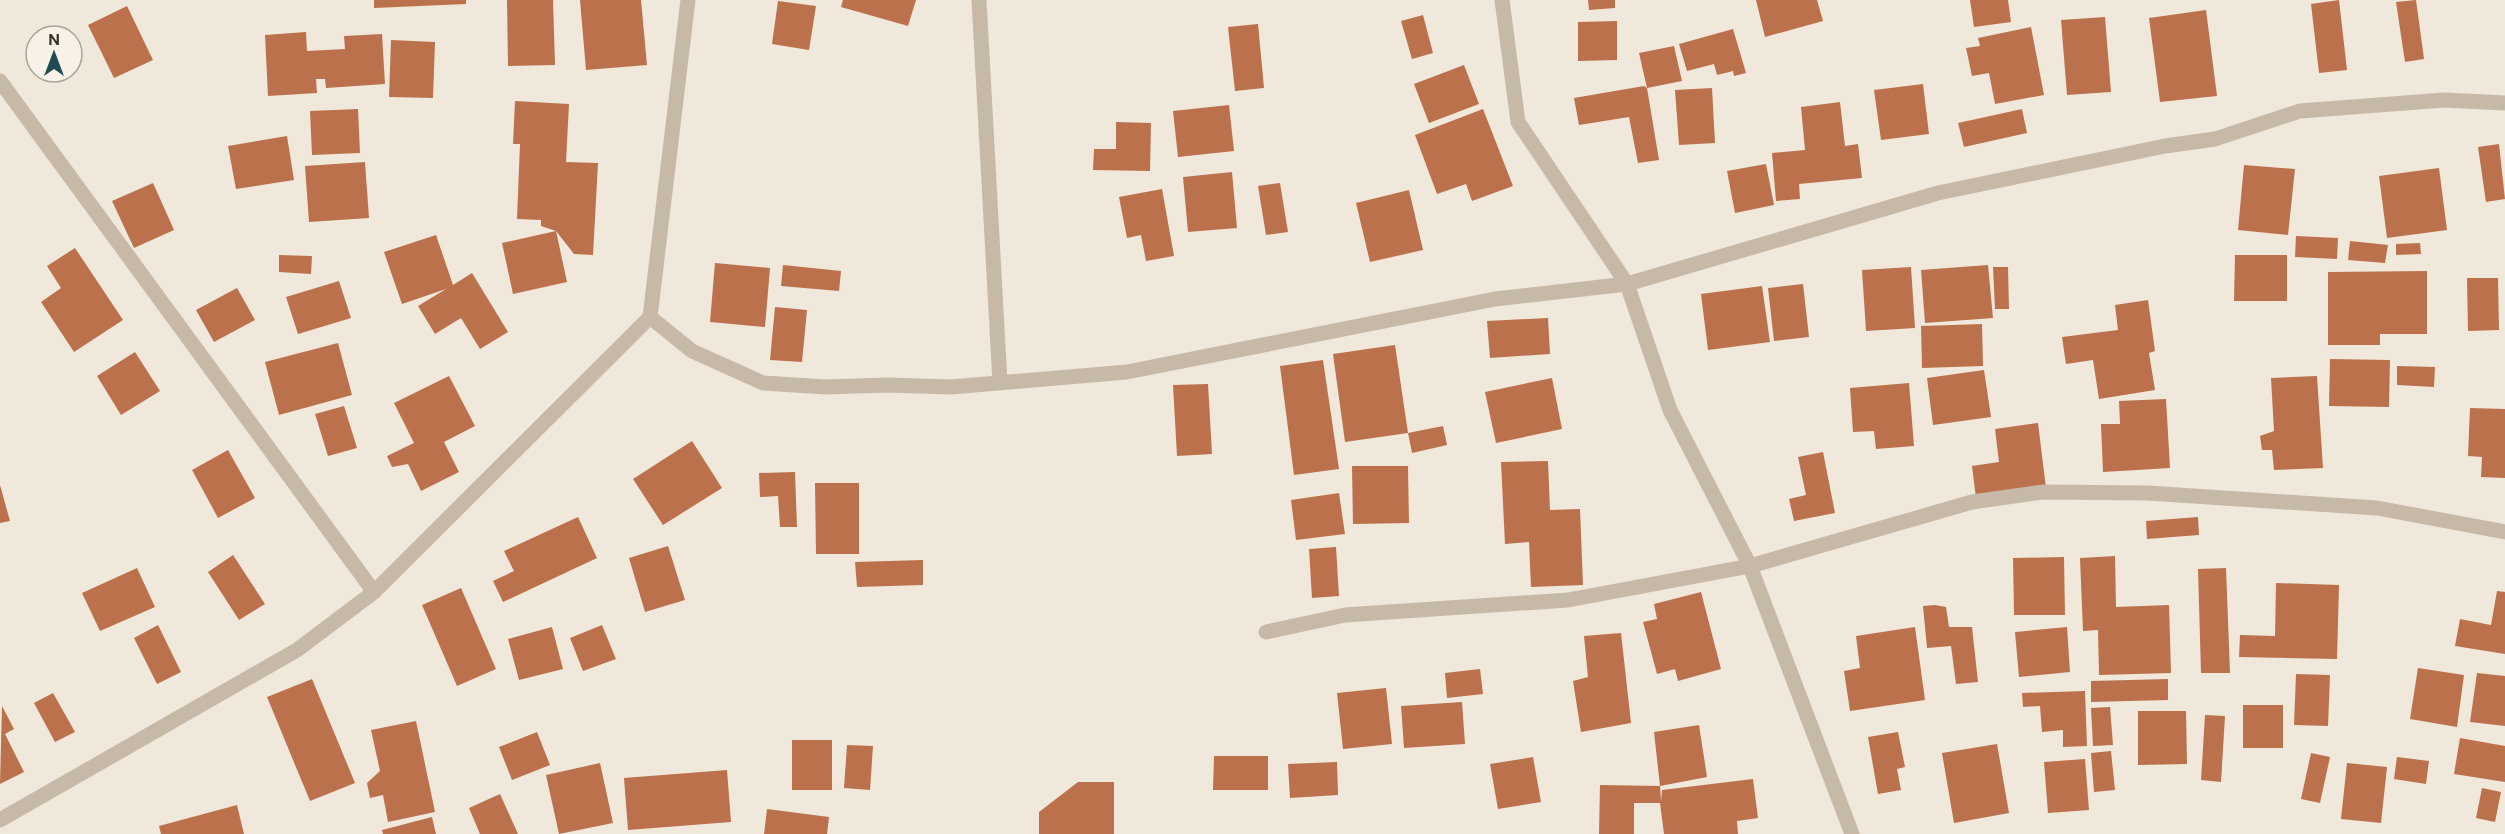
<svg xmlns="http://www.w3.org/2000/svg" width="2505" height="834" font-family="'DM Sans',sans-serif">
  <style>
    .building { fill: #bc714d }
    .lines { fill: none; stroke-linecap: round; stroke-linejoin: round }
    .street { stroke: #c7b9a8; stroke-width: 15 }
  </style>
  <rect width="100%" height="100%" fill="#f0e8db"/>
  <g class="building">
    <path d="M374,0H466V4L374,8Z"/>
    <path d="M507,0H553L555,65L508,66Z"/>
    <path d="M580,0H641L647,65L586,70Z"/>
    <path d="M843,0H916L908,26L841,7Z"/>
    <path d="M1588,0H1615V8L1589,10Z"/>
    <path d="M1756,0H1817L1823,21L1765,37Z"/>
    <path d="M1970,0H2008L2011,22L1974,27Z"/>
    <path d="M2339,0L2347,70L2319,73L2311,4Z"/>
    <path d="M2416,0L2424,59L2405,62L2396,2Z"/>
    <path d="M778,1L816,6L809,50L772,44Z"/>
    <path d="M127,6L153,60L114,78L88,25Z"/>
    <path d="M2206,10L2217,96L2160,102L2149,18Z"/>
    <path d="M1423,15L1433,53L1412,59L1401,21Z"/>
    <path d="M2105,17L2111,92L2067,95L2061,20Z"/>
    <path d="M1617,21V60L1578,61V22Z"/>
    <path d="M1258,24L1264,88L1235,91L1228,27Z"/>
    <path d="M2031,27L2044,95L1995,104L1989,73L1972,76L1966,48L1980,46L1978,38Z"/>
    <path d="M1733,29L1746,73L1734,76L1733,71L1717,75L1714,64L1687,71L1679,44Z"/>
    <path d="M306,32L307,51L345,49L344,36L382,34L385,84L326,88L325,79H316L317,93L268,96L265,35Z"/>
    <path d="M391,40L435,42L433,98L389,97Z"/>
    <path d="M1674,46L1682,81L1647,88L1659,160L1638,163L1629,117L1579,125L1574,98L1644,86L1647,88L1639,53Z"/>
    <path d="M1464,65L1479,104L1429,123L1414,84Z"/>
    <path d="M1923,84L1929,134L1881,140L1874,90Z"/>
    <path d="M1712,88L1715,143L1679,145L1675,90Z"/>
    <path d="M515,101L569,104L566,162L598,163L593,255L574,254L556,231L567,282L513,294L502,243L556,231L541,226V220L517,219L520,144H513Z"/>
    <path d="M1840,102L1845,146L1858,144L1862,178L1799,184L1800,199L1776,201L1772,153L1805,150L1801,107Z"/>
    <path d="M1229,105L1234,151L1178,157L1173,111Z"/>
    <path d="M358,109L360,153L312,155L310,111Z"/>
    <path d="M1483,109L1513,186L1472,201L1466,184L1437,194L1415,135Z"/>
    <path d="M2022,109L2027,133L1964,147L1958,123Z"/>
    <path d="M1116,122L1151,123L1150,171L1093,170L1094,149H1116Z"/>
    <path d="M287,136L294,180L236,189L228,146Z"/>
    <path d="M2499,144L2505,199L2486,202L2478,147Z"/>
    <path d="M365,162L369,218L309,222L305,166Z"/>
    <path d="M1766,164L1774,205L1735,213L1727,171Z"/>
    <path d="M2244,165L2295,169L2288,235L2238,230Z"/>
    <path d="M2439,168L2447,230L2387,238L2379,176Z"/>
    <path d="M1232,172L1237,228L1188,232L1183,177Z"/>
    <path d="M153,183L174,230L134,248L112,201Z"/>
    <path d="M1280,183L1288,232L1266,235L1258,186Z"/>
    <path d="M1162,189L1174,256L1146,261L1141,235L1127,238L1119,197Z"/>
    <path d="M1409,190L1423,250L1370,262L1356,203Z"/>
    <path d="M436,235L453,285L472,273L508,332L480,349L461,318L435,334L418,306L446,289L402,304L384,252Z"/>
    <path d="M2296,236L2338,238L2337,259L2295,257Z"/>
    <path d="M2350,241L2388,245L2385,263L2348,260Z"/>
    <path d="M2420,243L2421,254L2396,255V244Z"/>
    <path d="M75,248L123,320L74,352L41,302L61,288L47,266Z"/>
    <path d="M279,255L312,256L311,274L279,272Z"/>
    <path d="M2235,255H2287V301H2234Z"/>
    <path d="M715,263L770,268L765,327L710,322Z"/>
    <path d="M783,265L841,271L839,291L781,286Z"/>
    <path d="M1988,265L1993,318L1925,323L1921,270Z"/>
    <path d="M1911,267L1915,328L1866,331L1862,270Z"/>
    <path d="M1993,267H2008L2009,309H1995Z"/>
    <path d="M2427,271V334H2380V345H2328V272Z"/>
    <path d="M2467,278H2498L2499,330L2468,331Z"/>
    <path d="M339,281L351,318L298,334L286,297Z"/>
    <path d="M1803,284L1809,337L1774,341L1768,288Z"/>
    <path d="M1762,286L1770,342L1708,350L1701,294Z"/>
    <path d="M237,288L255,320L214,342L196,310Z"/>
    <path d="M2148,300L2155,351L2149,353L2155,390L2099,399L2093,360L2066,364L2062,337L2118,330L2115,305Z"/>
    <path d="M775,307L807,310L802,362L770,360Z"/>
    <path d="M1548,318L1550,354L1490,358L1487,321Z"/>
    <path d="M1982,324L1983,366L1922,368L1921,326Z"/>
    <path d="M338,343L352,395L279,415L265,362Z"/>
    <path d="M1395,345L1408,433L1345,442L1333,354Z"/>
    <path d="M135,352L160,391L121,415L97,376Z"/>
    <path d="M2330,359L2390,360L2389,407L2329,406Z"/>
    <path d="M1323,360L1339,469L1294,475L1280,366Z"/>
    <path d="M2397,366L2435,367L2434,387L2397,385Z"/>
    <path d="M1984,370L1991,417L1933,425L1927,378Z"/>
    <path d="M449,376L475,426L444,442L459,472L421,491L408,464L392,467L387,456L414,443L394,403Z"/>
    <path d="M2317,376L2323,468L2274,470L2272,450H2262L2260,436L2274,431L2271,378Z"/>
    <path d="M1552,378L1562,429L1496,443L1485,392Z"/>
    <path d="M1909,383L1914,446L1876,449L1874,431L1853,432L1850,388Z"/>
    <path d="M1208,384L1212,454L1177,456L1173,385Z"/>
    <path d="M2166,399L2170,468L2103,472L2101,424H2120L2119,401Z"/>
    <path d="M344,406L357,448L328,456L315,414Z"/>
    <path d="M2470,408L2505,409V478L2481,477L2482,457L2468,456Z"/>
    <path d="M2038,423L2046,488L1976,498L1972,466L1999,462L1995,429Z"/>
    <path d="M1443,426L1447,445L1412,453L1408,433Z"/>
    <path d="M692,441L722,488L663,525L633,479Z"/>
    <path d="M228,450L255,498L218,518L192,470Z"/>
    <path d="M1823,452L1835,513L1794,521L1789,499L1806,495L1798,457Z"/>
    <path d="M1548,461L1550,510L1580,509L1583,585L1531,587L1529,542L1505,544L1501,462Z"/>
    <path d="M1352,466H1408L1409,523L1353,524Z"/>
    <path d="M795,472L797,527H780L778,496L760,497L759,473Z"/>
    <path d="M815,483H859V554H816Z"/>
    <path d="M0,485L10,521L0,523Z"/>
    <path d="M1339,493L1345,534L1296,540L1291,500Z"/>
    <path d="M578,517L597,558L503,602L493,581L514,571L504,551Z"/>
    <path d="M2198,517L2199,535L2147,539L2146,521Z"/>
    <path d="M668,546L685,600L645,612L629,558Z"/>
    <path d="M1336,547L1339,596L1312,598L1309,549Z"/>
    <path d="M233,555L265,604L239,620L208,572Z"/>
    <path d="M2115,556L2116,607L2169,605L2171,673L2099,675L2098,630L2083,631L2080,558Z"/>
    <path d="M2064,557L2065,615H2014L2013,558Z"/>
    <path d="M923,560V585L857,587L855,562Z"/>
    <path d="M137,568L155,607L100,631L82,593Z"/>
    <path d="M2226,568L2230,673H2201L2198,569Z"/>
    <path d="M2276,583L2339,585L2337,659L2239,657L2240,635L2275,636Z"/>
    <path d="M461,588L496,669L457,686L422,605Z"/>
    <path d="M2497,591L2505,592V654L2455,646L2460,619L2491,625Z"/>
    <path d="M1701,592L1721,669L1678,681L1675,669L1657,674L1643,622L1657,619L1654,604Z"/>
    <path d="M1935,605L1946,607L1949,627H1972L1978,682L1956,684L1951,646L1927,648L1923,606Z"/>
    <path d="M158,625L181,672L157,684L134,638Z"/>
    <path d="M602,625L616,659L583,671L570,638Z"/>
    <path d="M552,627L563,669L519,680L508,639Z"/>
    <path d="M1915,627L1925,700L1850,711L1844,671L1860,668L1856,636Z"/>
    <path d="M2067,627L2070,672L2019,677L2015,632Z"/>
    <path d="M1621,633L1631,723L1581,732L1573,681L1588,677L1584,636Z"/>
    <path d="M2418,668L2464,675L2457,727L2410,719Z"/>
    <path d="M1480,669L1483,694L1447,698L1445,673Z"/>
    <path d="M2477,673L2505,676V726L2470,722Z"/>
    <path d="M2296,674L2330,675L2328,726L2294,725Z"/>
    <path d="M312,679L355,783L310,801L267,697Z"/>
    <path d="M2168,679V700L2091,702V681Z"/>
    <path d="M1386,688L1392,744L1343,749L1337,693Z"/>
    <path d="M2085,691L2087,746L2063,747V730L2042,732L2040,706L2023,707L2022,693Z"/>
    <path d="M53,693L75,732L55,742L34,703Z"/>
    <path d="M1462,702L1465,744L1404,748L1401,706Z"/>
    <rect x="2243" y="705" width="40" height="43"/>
    <path d="M2,706L14,729L5,734L24,772L0,784Z"/>
    <path d="M2110,707L2113,745L2093,746L2091,708Z"/>
    <path d="M2138,711H2186L2187,764L2138,765Z"/>
    <path d="M2205,715L2225,716L2221,782L2201,780Z"/>
    <path d="M416,721L435,812L388,822L383,795L370,798L367,783L380,771L371,730Z"/>
    <path d="M1699,725L1707,777L1660,786L1654,732Z"/>
    <path d="M537,732L550,765L512,780L499,747Z"/>
    <path d="M1898,732L1905,767L1897,769L1901,790L1878,794L1868,737Z"/>
    <path d="M2460,738L2505,746V782L2454,774Z"/>
    <rect x="792" y="740" width="40" height="50"/>
    <path d="M1997,744L2009,813L1954,823L1942,753Z"/>
    <path d="M847,745L873,746L870,790L844,788Z"/>
    <path d="M2111,751L2115,790L2094,792L2091,753Z"/>
    <path d="M2311,753L2330,757L2320,803L2301,799Z"/>
    <path d="M1214,756H1268V790H1213Z"/>
    <path d="M1533,757L1541,802L1498,809L1490,764Z"/>
    <path d="M2397,757L2429,761L2426,784L2394,779Z"/>
    <path d="M2085,759L2089,810L2048,813L2044,762Z"/>
    <path d="M1337,762L1338,795L1290,798L1288,764Z"/>
    <path d="M600,763L613,823L559,834L546,775Z"/>
    <path d="M2347,763L2387,767L2381,823L2341,819Z"/>
    <path d="M727,770L731,822L628,830L624,778Z"/>
    <path d="M1753,779L1758,818L1737,821L1738,834H1664L1660,803H1634V834H1599L1600,785L1660,786L1661,801L1662,790Z"/>
    <path d="M1078,782H1114V834H1039V812Z"/>
    <path d="M2482,788L2501,792L2495,822L2476,818Z"/>
    <path d="M500,794L518,834H480L469,808Z"/>
    <path d="M237,805L244,834H161L159,826Z"/>
    <path d="M767,809L829,817L827,834H764Z"/>
    <path d="M432,817L436,834H383L382,830Z"/>
  </g>
  <g class="lines">
    <g class="street">
      <path d="M979,0L1000,383"/>
      <path d="M1502,0L1518,122L1627,284L1670,410L1750,566L1852,834"/>
      <path d="M0,81L374,592"/>
      <path d="M650,317L692,351L763,383L826,387L887,385L951,387L1127,372L1495,299L1627,284L1938,193L2165,146L2215,139L2300,111L2444,100L2505,103"/>
      <path d="M1266,632L1345,615L1568,600L1750,566L1972,502L2043,492L2148,493L2377,508L2505,532"/>
      <path d="M0,820L297,650L374,592L650,317L688,0"/>
    </g>
  </g>
  <g transform="translate(54 54)"><circle r="28" fill="#f8f1e7" stroke="#aaa39b" stroke-width="1.5"/>
  <path d="M0-4.5L10 22L0 15L-10 22Z" fill="#214b52"/>
  <text y="-9" font-size="16" font-weight="bold" text-anchor="middle" fill="#342d28">N</text>
  </g>
</svg>
